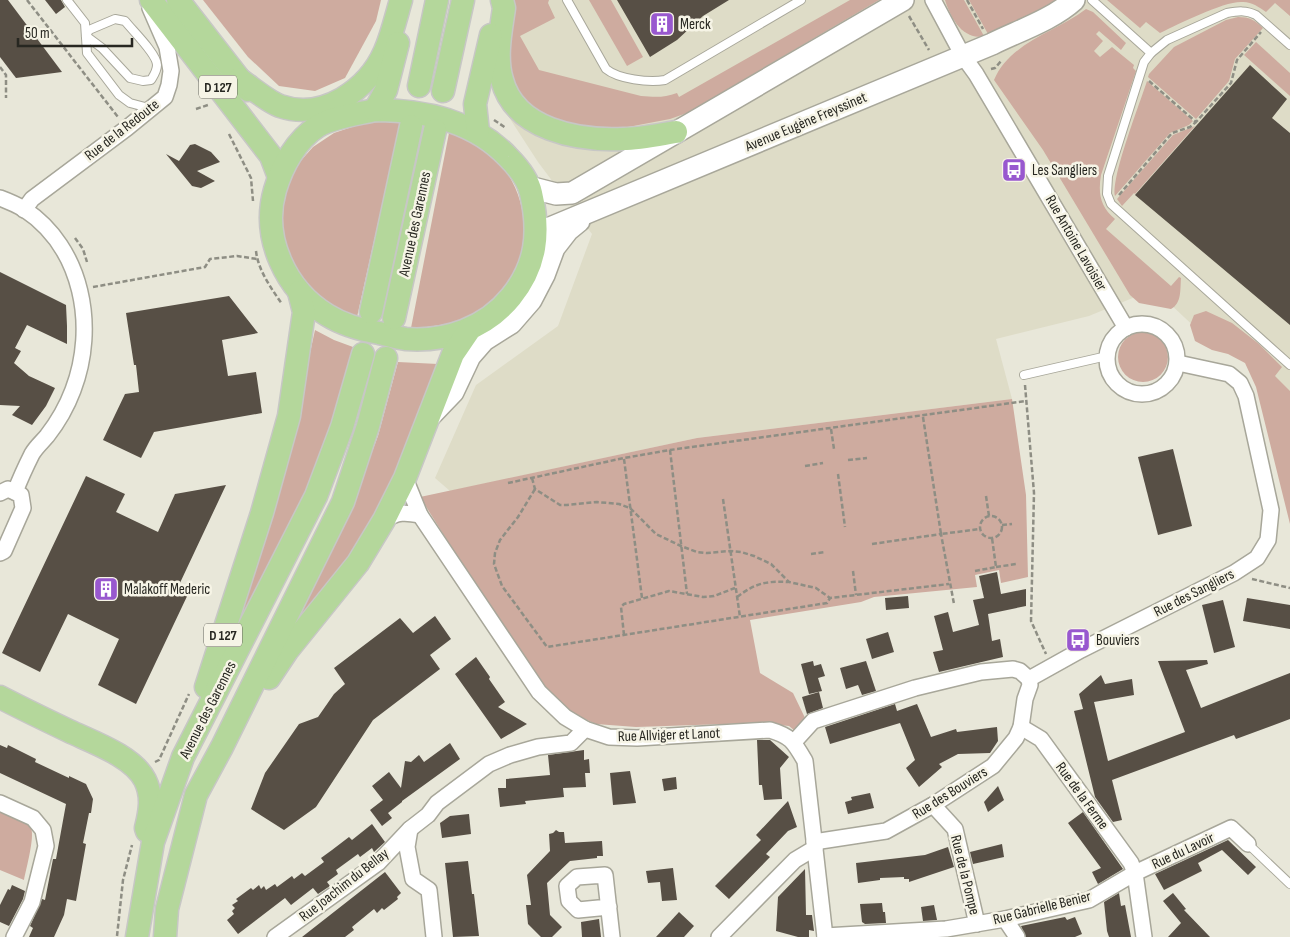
<svg xmlns="http://www.w3.org/2000/svg" width="1290" height="937" font-family="'Sofia Sans Condensed',sans-serif">
  <style>
    .built { fill: #dedcc7 }
    .green { fill: #ceab9f }
    .building { fill: #574f45 }
    .lines { fill: none; stroke-linecap: round; stroke-linejoin: round }
    .lane-casing { stroke: #a8a79a; stroke-width: 10 }
    .street-casing { stroke: #a8a79a; stroke-width: 18 }
    .secondary-casing { stroke: #a8a79a; stroke-width: 24 }
    .primary-casing { stroke: #c7c7c5; stroke-width: 25 }
    .path { stroke: #8e8e84; stroke-width: 2.5; stroke-dasharray: 5 2.5; stroke-linecap: butt }
    .lane { stroke: #fff; stroke-width: 8 }
    .street { stroke: #fff; stroke-width: 15 }
    .secondary { stroke: #fff; stroke-width: 21 }
    .primary { stroke: #b4d79b; stroke-width: 22 }
    .labels { text-anchor: middle; dominant-baseline: central; stroke-width: 5; stroke-linejoin: round; paint-order: stroke }
    .shield { fill: #f6f4e6; stroke: #65645c; stroke-width: 1 }
    .shield-label { font-size: 14px; font-weight: bold; fill: #272721 }
    .poi-label { font-size: 15px; fill: #272721; stroke: #f6f4e6; text-anchor: start }
    .street-label { font-size: 15px; fill: #272721; stroke: #f6f4e6 }
  </style>
  <rect width="100%" height="100%" fill="#e8e7d9"/>
  <path class="built" d="M520,0H1290V478L1264,354L1200,332L1168,302L1135,297L1089,316L996,339L1012,399L697,438L450,491L435,478L476,385L558,326L592,234L538,162L505,111L508,69Z"/>
  <g class="green">
    <path d="M203,0H381L376,21L345,78L315,91L279,86L248,57Z"/>
    <path d="M515,0H549L548,3L555,18L520,36L539,70L641,96C654,97 664,98 677,93L679,97L850,0H879L687,113L670,119L628,127V131L567,126L523,106L506,70V55Z"/>
    <path d="M589,0H611L643,57L627,66Z"/>
    <path d="M945,0H964L984,36C963,41 950,17 945,0Z"/>
    <path d="M969,0H1062L988,34Z"/>
    <path d="M1107,0H1290V16L1275,3L1266,12C1259,7 1251,1 1241,2C1222,2 1179,24 1160,33L1146,22L1140,28Z"/>
    <path d="M1086,9L1093,12L1126,43L1121,50L1099,31L1096,34L1103,41L1094,51L1100,57L1112,47L1134,65L1133,68L1136,71L1101,175C1098,193 1100,207 1115,219L1106,229L1171,286L1179,277L1181,278C1180,289 1182,303 1171,309L1139,303L1130,295L1043,150L994,80C1010,42 1056,32 1086,9Z"/>
    <path d="M1238,17C1249,17 1255,20 1263,28L1235,59L1229,81L1196,119L1148,77L1149,74L1174,47L1226,20Z"/>
    <path d="M1256,42L1290,73V96L1244,55Z"/>
    <path d="M1147,81L1193,121L1189,125L1170,133L1115,196C1111,177 1140,103 1147,81Z"/>
    <path d="M382,120H401L357,317L338,310L319,298L291,263L282,235L281,208L286,186L297,165L313,147L334,133L358,125Z"/>
    <path d="M1195,126L1135,194L1134,193L1122,206L1117,199L1173,135Z"/>
    <path d="M449,133C458,137 470,139 478,144C533,179 541,262 490,304C468,322 438,327 411,328Z"/>
    <path d="M1206,311L1232,323L1259,344L1282,367L1275,376L1290,391V533V524L1256,387L1245,363L1228,354L1212,350L1195,341L1190,325L1194,315Z"/>
    <path d="M315,330L334,340L353,347L334,415L312,485L232,641L305,376Z"/>
    <circle cx="1143" cy="357" r="25"/>
    <path d="M398,362L438,364C411,438 386,514 339,578C323,599 303,618 286,638L356,494L378,436Z"/>
    <path d="M1012,399L1026,495L1028,577L1001,583L999,570L975,575L977,587L874,597L861,602L750,620L760,673L793,693L806,720L795,731L789,726L755,723L636,727L596,724L571,713L545,691L488,606L420,497L697,438Z"/>
    <path d="M0,811C9,815 26,819 31,828C35,837 26,869 24,880L0,870Z"/>
  </g>
  <g class="building">
    <path d="M0,0H8L62,72L16,78L0,57Z"/>
    <path d="M45,0H61L65,7L56,14Z"/>
    <path d="M617,0H729L703,16L677,40L650,57Z"/>
    <path d="M1250,65L1287,99L1272,118L1290,133V325L1135,195Z"/>
    <path d="M195,144L211,152L220,162L197,171L215,181L201,188L192,186L166,154L179,161L190,145Z"/>
    <path d="M0,272L66,305L67,326V344L27,325L15,348L21,351L14,363L29,376L55,388L46,406L32,425L12,415L20,406L0,405Z"/>
    <path d="M229,296L258,333L222,340L228,376L256,372L262,413L154,432L141,458L103,440L125,394L139,392L136,365H134L126,313Z"/>
    <path d="M1173,449L1192,526L1158,535L1138,457Z"/>
    <path d="M86,476L125,494L116,512L158,532L175,494L226,485L179,585L190,590L136,704L98,685L119,639L68,614L40,672L2,653Z"/>
    <path d="M997,572L1001,594L1026,589V606L988,614L992,641L1000,639L1003,657L939,672L933,652L943,650L934,616L948,612L953,632L979,625L973,600L984,598L979,576Z"/>
    <path d="M908,596L909,608L886,610L885,598Z"/>
    <path d="M1247,598L1290,605V629L1243,621Z"/>
    <path d="M1223,600L1235,647L1214,653L1202,605Z"/>
    <path d="M435,616L451,639L430,655L440,669L373,720L316,807L284,830L251,809L265,773L299,724L318,717L334,694L345,684L334,668L400,618L413,633Z"/>
    <path d="M888,632L894,652L872,659L866,639Z"/>
    <path d="M476,657L490,677L489,679L505,702L498,707L527,724L501,739L455,674Z"/>
    <path d="M1207,660L1208,664L1186,670L1201,708L1290,673V719L1236,739L1234,735L1112,780L1122,820L1113,822L1095,797L1074,711L1083,709L1079,694L1101,675L1105,684L1132,679L1134,695L1094,702L1108,761L1185,732L1158,661Z"/>
    <path d="M813,661L814,666L821,664L825,676L818,678L822,691L809,694L801,664Z"/>
    <path d="M866,661L876,691L862,695L858,685L846,689L840,668Z"/>
    <path d="M819,692L823,708L807,714L802,697Z"/>
    <path d="M895,704L897,711L917,704L931,737L956,729L957,732L997,727L998,741L990,753L958,754L939,764L942,767L919,787L906,768L915,760L900,723L830,744L825,727Z"/>
    <path d="M757,740H770L789,757L780,768L782,799L764,800L762,785H759Z"/>
    <path d="M450,743L460,759L402,801V802L388,813L392,818L382,826L370,810L383,800L372,786L389,772L401,788L405,761L411,762L419,755L424,762Z"/>
    <path d="M0,745L7,748L8,745L36,759L35,762L69,778V776L86,784L93,799L91,813H89L83,843L86,844L76,901L67,899L64,915L54,937H29L33,928L30,926L42,899L45,900L53,859H56L66,804L0,773Z"/>
    <path d="M584,750V760L589,759L590,773H585L586,787L563,788L564,797L525,801L526,804L500,807L498,788H506V779L550,775L548,755Z"/>
    <path d="M630,771L636,803L613,805L610,773Z"/>
    <path d="M676,777L677,789L664,791L662,779Z"/>
    <path d="M998,786L1004,800L988,812L984,802Z"/>
    <path d="M870,793L874,808L848,814L845,802L852,800L851,797Z"/>
    <path d="M788,801L797,827L788,831L766,854L770,857L729,899L715,886L761,840L756,835Z"/>
    <path d="M1083,812L1123,869L1098,884L1092,872L1101,868L1068,823Z"/>
    <path d="M469,814L471,834L442,838L440,823L450,816Z"/>
    <path d="M372,824L385,842L374,852L372,848L360,857L358,854L336,870L338,874L327,882L330,886L318,894L313,888L291,905L285,898L238,934L227,920L234,914L232,911L235,908L232,905L238,901L236,899L251,888L253,890L259,885L261,889L264,886L266,890L275,884L277,887L292,876L294,879L302,873L305,876L324,862L321,858L332,850L349,837L352,840Z"/>
    <path d="M556,830L559,832H564L565,843L602,841L603,856H597V858L570,861L547,883L550,915L562,927L552,937H541L528,924L526,905H531L527,875L550,851L549,834L553,833Z"/>
    <path d="M1228,840L1256,867L1248,875L1222,850L1198,863L1202,871L1164,890L1155,874Z"/>
    <path d="M1002,844L1004,857L973,864L970,852Z"/>
    <path d="M948,847L954,867L909,882V879H904V877L880,878V880L858,883L856,863L925,855Z"/>
    <path d="M468,861L472,894H474L479,936L453,937L445,863Z"/>
    <path d="M673,868L677,900L662,901L660,882L648,883L646,871Z"/>
    <path d="M805,869L806,915H812L814,931L809,930V937H798L776,931L778,897Z"/>
    <path d="M385,872L401,893L397,897L398,899L384,910L382,908L377,913L374,909L352,927L354,930L345,937H302Z"/>
    <path d="M12,885L25,891L23,899L9,926L0,922V905L8,889L10,890Z"/>
    <path d="M1119,893L1121,906L1125,905L1131,937H1109L1107,931L1104,902Z"/>
    <path d="M1173,893L1186,909L1184,910L1210,937H1168L1181,923L1163,901Z"/>
    <path d="M882,903L883,912H885L886,923L865,924L862,922L860,904Z"/>
    <path d="M934,905L937,920L923,921L921,907Z"/>
    <path d="M679,912L694,926L684,937H656Z"/>
    <path d="M1065,917L1067,920L1075,917L1082,934L1075,937H1026L1021,926Z"/>
    <path d="M599,919L601,937H582L581,922Z"/>
  </g>
  <g class="lines">
    <defs>
      <g id="lane">
        <path d="M67,0L85,23L87,53L119,95L130,103L145,107L152,106"/>
        <path d="M567,0L606,69C618,79 649,83 665,80L801,0"/>
        <path d="M1092,0L1151,53L1144,62L1108,176L1107,194L1111,204L1290,365"/>
        <path d="M115,19L125,21C132,30 157,54 157,65C157,71 154,75 151,80L143,81L130,78L102,48L86,36L89,30Z"/>
        <path d="M1151,53L1167,40L1227,13C1238,11 1246,10 1256,15L1290,45"/>
        <path d="M1024,375L1107,356"/>
        <path d="M1248,844L1290,884"/>
      </g>
      <g id="street">
        <path d="M933,0L963,56L976,74L1126,328"/>
        <path d="M0,198C8,201 17,205 24,209C83,248 97,327 73,390C67,406 58,422 47,436C42,442 36,447 32,454C26,466 20,479 15,492"/>
        <path d="M24,210L32,199L127,128L165,97L169,85L171,71L167,47L150,8"/>
        <circle cx="1142" cy="359" r="35"/>
        <path d="M405,478L420,515L539,692L565,717L585,729L609,737L637,738L770,730C791,736 794,742 805,761L825,937"/>
        <path d="M0,493L8,489L21,495L23,508L4,551L0,553"/>
        <path d="M384,520C398,512 404,512 420,515"/>
        <path d="M1029,679L1081,650L1234,573L1257,558L1268,540L1271,510L1246,396L1240,383L1229,374L1178,363"/>
        <path d="M1021,727L1041,739L1131,863L1135,873L1144,937"/>
        <path d="M794,742L813,721L915,688L981,672L1013,669L1020,671L1029,679"/>
        <path d="M0,803L33,818L43,830L46,846L32,902L14,937"/>
        <path d="M933,805L955,829L977,924"/>
        <path d="M410,829L407,847L413,879L429,890L434,937"/>
        <path d="M814,842L886,831L933,805L993,766L1016,738L1021,727L1025,699L1030,685L1029,679"/>
        <path d="M609,907L578,910L569,901L567,886L577,877L605,875L612,937"/>
        <path d="M1005,919L1017,937"/>
        <path d="M825,936L946,929L1005,919L1089,900L1135,873L1231,828L1248,844"/>
        <path d="M275,937L378,863L410,829L428,815L437,803L489,764L510,755L538,747L571,743L585,729"/>
        <path d="M719,937L795,860L815,848"/>
      </g>
      <g id="secondary">
        <path d="M529,187L556,194L572,193L903,0"/>
        <path d="M536,239L550,228L992,44C1018,31 1052,20 1074,0"/>
        <path d="M429,417L453,392L470,356L484,340L511,323L531,300L544,275L554,248L568,230L579,221"/>
      </g>
      <g id="primary">
        <path d="M151,0L271,156L279,177"/>
        <path d="M178,0L248,90"/>
        <path d="M502,0L504,8C501,30 495,57 502,80C515,130 578,141 623,139C640,139 658,135 676,132"/>
        <path d="M239,79C251,87 267,101 280,106C323,121 368,90 385,51C392,35 396,17 401,0"/>
        <path d="M419,86L437,0"/>
        <path d="M443,91L463,0"/>
        <path d="M375,110C424,110 473,120 508,157C518,167 528,179 531,193C540,232 537,265 511,297C486,328 446,342 406,339C397,338 388,335 379,333C361,330 343,325 327,315C286,290 261,238 275,190C282,166 296,140 318,126C333,117 358,114 375,110Z"/>
        <path d="M375,110L386,90L398,43"/>
        <path d="M478,132L475,104L491,35"/>
        <path d="M371,312L411,126"/>
        <path d="M394,318L435,130"/>
        <path d="M269,678L287,651L358,563L384,520L405,478L453,354L470,329"/>
        <path d="M206,687L262,513L289,416L304,312L299,292"/>
        <path d="M0,697C23,709 46,720 69,731C92,742 133,756 145,780C153,796 150,812 146,828L147,831"/>
        <path d="M137,937L153,842L183,757L316,496L342,427L363,354"/>
        <path d="M165,937L167,909L196,795L222,747L343,502L368,426L386,358"/>
      </g>
    </defs>
    <use href="#lane" class="lane-casing"/>
    <use href="#street" class="street-casing"/>
    <use href="#secondary" class="secondary-casing"/>
    <use href="#primary" class="primary-casing"/>
    <g class="path">
      <path d="M27,0L118,117"/>
      <path d="M967,0L983,29"/>
      <path d="M909,16L929,50"/>
      <path d="M0,67L6,75V98"/>
      <path d="M991,69L995,68L1002,60"/>
      <path d="M1149,81L1196,122L1231,83L1237,60L1261,32"/>
      <path d="M196,109L208,105"/>
      <path d="M494,120L506,128"/>
      <path d="M229,134L251,178L253,201"/>
      <path d="M1119,195L1172,133L1190,127L1196,122"/>
      <path d="M75,238L83,249L87,262"/>
      <path d="M256,251C258,270 271,288 282,304"/>
      <path d="M93,287L205,267L210,259L237,256L257,259"/>
      <path d="M1025,385L1034,493L1031,621L1046,654"/>
      <path d="M923,417L941,534L980,529"/>
      <path d="M831,429L834,449"/>
      <path d="M670,450L687,594"/>
      <path d="M624,459L642,598"/>
      <path d="M848,460L867,458"/>
      <path d="M805,466L823,463"/>
      <path d="M838,474L845,527"/>
      <path d="M532,478L535,489L560,505H567L597,502L619,504L630,508L656,534L681,546L697,552L707,553L730,551L741,552L754,556L771,564L789,582L816,588L830,598L949,584"/>
      <path d="M508,483L624,458L670,450L1026,401"/>
      <path d="M535,489L518,517L500,540L495,553L494,564L502,586L547,647L827,603L830,598"/>
      <path d="M986,496L989,516"/>
      <path d="M723,499L740,617"/>
      <circle cx="991" cy="527" r="11"/>
      <path d="M1002,525L1012,524"/>
      <path d="M872,544L941,534L954,604"/>
      <path d="M811,554L825,552"/>
      <path d="M996,567L1016,564"/>
      <path d="M853,571L856,595"/>
      <path d="M975,571L996,567L992,538"/>
      <path d="M1252,579L1290,588"/>
      <path d="M737,597C756,583 765,581 788,582"/>
      <path d="M624,635L621,607L624,604L669,591L703,597L714,596L735,588"/>
      <path d="M155,762L159,760L189,694"/>
      <path d="M117,936L123,880L132,845"/>
    </g>
    <use href="#lane" class="lane"/>
    <use href="#street" class="street"/>
    <use href="#secondary" class="secondary"/>
    <use href="#primary" class="primary"/>
  </g>
  <defs>
    <symbol id="building-square" viewBox="-11 -11 22 22"><rect x="-9" y="-9" width="18" height="18" rx="4" fill="#9858cf" stroke="#f6f4e6"/><path d="M-4-6H4V6H1V3H-1V6H-4ZM-2.5-4.3h1.7v1.8h-1.7ZM.8-4.3h1.7v1.8H.8ZM-2.5-1h1.7V.8h-1.7ZM.8-1h1.7V.8H.8Z" fill="#fff"/></symbol>
    <symbol id="bus-square" viewBox="-11 -11 22 22"><rect x="-9" y="-9" width="18" height="18" rx="4" fill="#9858cf" stroke="#f6f4e6"/><path d="M-5-6H5V4H4V6H2V4H-2V6H-4V4H-5ZM-3.5-4V0h7V-4ZM-3.5 1.2v1.5H-2V1.2ZM2 1.2v1.5H3.5V1.2Z" fill="#fff"/></symbol>
  </defs>
  <g fill-rule="evenodd">
    <use href="#building-square" x="648" y="10" width="28" height="28"/>
    <use href="#bus-square" x="1000" y="156" width="28" height="28"/>
    <use href="#building-square" x="92" y="575" width="28" height="28"/>
    <use href="#bus-square" x="1064" y="626" width="28" height="28"/>
  </g>
  <g class="labels">
    <g class="shield">
      <rect x="199" y="75.5" width="38" height="23" rx="4"/>
      <rect x="204" y="623.5" width="38" height="23" rx="4"/>
    </g>
    <g class="shield-label">
      <text x="218" y="87">D 127</text>
      <text x="223" y="635">D 127</text>
    </g>
    <g class="poi-label">
      <text x="680" y="24">Merck</text>
      <text x="1032" y="170">Les Sangliers</text>
      <text x="124" y="589">Malakoff Mederic</text>
      <text x="1096" y="640">Bouviers</text>
    </g>
    <g class="street-label">
      <text transform="translate(806 122) rotate(-23)">Avenue Eugène Freyssinet</text>
      <text transform="translate(122 130) rotate(-38)">Rue de la Redoute</text>
      <text transform="translate(415 224) rotate(-78)">Avenue des Garennes</text>
      <text transform="translate(1076 243) rotate(60)">Rue Antoine Lavoisier</text>
      <text transform="translate(1194 593) rotate(-27)">Rue des Sangliers</text>
      <text transform="translate(208 710) rotate(-63)">Avenue des Garennes</text>
      <text transform="translate(669 735) rotate(-2)">Rue Allviger et Lanot</text>
      <text transform="translate(950 793) rotate(-32)">Rue des Bouviers</text>
      <text transform="translate(1082 796) rotate(54)">Rue de la Ferme</text>
      <text transform="translate(1183 851) rotate(-25)">Rue du Lavoir</text>
      <text transform="translate(965 875) rotate(76)">Rue de la Pompe</text>
      <text transform="translate(344 885) rotate(-38)">Rue Joachim du Bellay</text>
      <text transform="translate(1042 908) rotate(-14)">Rue Gabrielle Benier</text>
    </g>
  </g>
  <path d="M18 38v8h114v-8" fill="none" stroke="#272721" stroke-width="2.5"/>
  <text x="25" y="38" font-size="15" fill="#272721" stroke="#f6f4e6" stroke-width="4" paint-order="stroke">50 m</text>
</svg>
